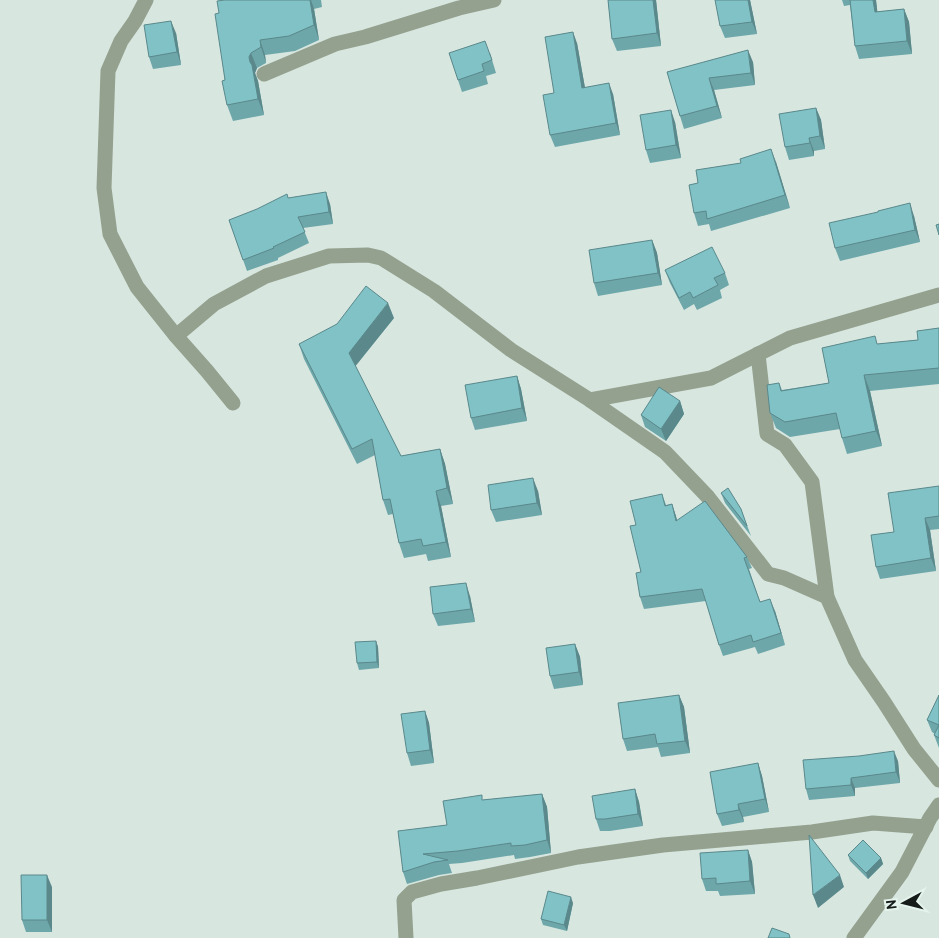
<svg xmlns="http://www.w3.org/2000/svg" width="939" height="938" font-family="Overpass,sans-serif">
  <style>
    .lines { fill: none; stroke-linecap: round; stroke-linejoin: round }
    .minor { stroke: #94a18f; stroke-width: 15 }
    .wall { fill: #6ea7aa }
    .shaded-wall { fill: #5a888b }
    .building { fill: #80c2c6; stroke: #5a888b }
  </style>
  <rect width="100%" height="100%" fill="#d7e7e0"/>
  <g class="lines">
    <g class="minor">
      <path d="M146,0L135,21L121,41L108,71L104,188L110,234L137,287L176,336L207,371L233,403"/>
      <path d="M264,74L335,44L365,37L459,8L494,0"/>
      <path d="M176,336L214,304L266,276L329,256L368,255L381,258L434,291L511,350L590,400L665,452L708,497L768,574L784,578L827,597L855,660L884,702L914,749L939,780"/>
      <path d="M758,354L767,434L785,445L812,482L827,597"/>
      <path d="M590,400L711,378L790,338L939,295"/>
      <path d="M406,938L404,900L412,892L441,884L477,878L578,857L663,845L812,832L873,823L926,827"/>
      <path d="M854,938L902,872L930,818L939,805"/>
    </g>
  </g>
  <g class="wall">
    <path d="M225,0H321L322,7L314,9L319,40L295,51L265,55L266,63L257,68L255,73L258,81L264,115L233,121L227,105L225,80L219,13Z"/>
    <path d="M608,0H656L661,46L617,51L612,39Z"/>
    <path d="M750,0L757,34L725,38L720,26Z"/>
    <path d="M842,0H876L877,12L904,9L909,22L912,54L859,59L855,46L850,5L844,6Z"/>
    <path d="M176,33L181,65L153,69L149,57Z"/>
    <path d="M577,43L585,88L613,94L620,135L555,147L550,135L554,93Z"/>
    <path d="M449,53H490L496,73L486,76L488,84L462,92Z"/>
    <path d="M753,62L755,85L714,90L722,118L684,129L680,116L667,72Z"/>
    <path d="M816,108L821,120L825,149L814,151V156L789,160L785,147Z"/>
    <path d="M675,122L681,158L650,163L646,150Z"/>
    <path d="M776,162L790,208L711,231L709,224L698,226L694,213L698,183Z"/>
    <path d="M288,198L330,204L333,224L303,228L309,243L278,258V260L247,271L229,220Z"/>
    <path d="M914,216L920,242L840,261L835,248Z"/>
    <path d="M652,240L657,253L662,285L598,296L594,283Z"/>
    <path d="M665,270L725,273L729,285L720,290L722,298L697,310L694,304L684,310L670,283Z"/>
    <path d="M394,318L355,366L401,456L440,449L445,464L453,504L441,506L451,557L428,561L426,554L404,558L399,543L393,514L388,515L383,500L375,455L357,464L304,359L299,344Z"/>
    <path d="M939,328V384L870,391L882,446L847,454L842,438L840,429L790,437L776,428L770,413L779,383L782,390L829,383L878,344L918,340Z"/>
    <path d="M517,376L521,389L527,421L475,430L471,418Z"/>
    <path d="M680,401L684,414L666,441L645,427L641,415Z"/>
    <path d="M939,486V529L930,530L936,571L880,579L876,567L894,532Z"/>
    <path d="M538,491L542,515L496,522L491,510Z"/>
    <path d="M721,493L741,509L751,536L725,503Z"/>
    <path d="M662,494L666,505L672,504L677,520L747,557L752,568L749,569L760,602L775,611L785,645L758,654L755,647L723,656L719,645L706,601L644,609L640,597L641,572L636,525Z"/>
    <path d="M470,596L475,622L438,626L433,614Z"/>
    <path d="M376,641L378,647L379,668L359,670L357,663Z"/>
    <path d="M575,644L580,657L583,685L554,689L550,676Z"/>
    <path d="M679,695L684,707L690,753L661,757L658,747L627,751L623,739Z"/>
    <path d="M939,695V748L934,735L935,734L932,732L927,720Z"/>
    <path d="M425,711L429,723L434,763L411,766L407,753Z"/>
    <path d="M898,761L900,783L855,788V796L809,800L806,789Z"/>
    <path d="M758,763L762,776L769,812L743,817L744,822L722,826L717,814Z"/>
    <path d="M635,789L639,802L643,826L610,831H600L596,819Z"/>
    <path d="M542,794L547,807L551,853L530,857L515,859L514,855L462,863L449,864L452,873L439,875L407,884L403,872L447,825L483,800Z"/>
    <path d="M748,850L752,862L755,894L720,896L718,891H706L702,879Z"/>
    <path d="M848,855L881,858L883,864L868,879L850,861Z"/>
    <path d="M52,887V932H26L22,920Z"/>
    <path d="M573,903L567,931L543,925L541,919Z"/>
  </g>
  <g class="shaded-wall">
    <path d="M310,0H311L314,9L319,40L314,25Z"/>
    <path d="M653,0H656L661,46L657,33Z"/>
    <path d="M748,0H750L757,34L752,22Z"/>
    <path d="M873,0H876L879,25L875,12Z"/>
    <path d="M904,9L909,22L912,54L907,41Z"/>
    <path d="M171,21L176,33L181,65L177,52Z"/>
    <path d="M573,32L577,43L587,99L582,88Z"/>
    <path d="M260,40L265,55L266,63L261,47Z"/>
    <path d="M748,50L753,62L755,85L751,73Z"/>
    <path d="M251,53L257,68L255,73L258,81L264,115L258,99L250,62L249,57Z"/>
    <path d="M709,78L714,90L722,118L717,106Z"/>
    <path d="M609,83L613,94L620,135L616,123Z"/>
    <path d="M816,108L821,120L825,149L820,136Z"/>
    <path d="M671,110L675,122L681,158L676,145Z"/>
    <path d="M809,138L814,151V156L810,143Z"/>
    <path d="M771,149L776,162L790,208L785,195Z"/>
    <path d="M326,192L330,204L333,224L329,212Z"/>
    <path d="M910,203L914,216L920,242L915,230Z"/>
    <path d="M652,240L657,253L662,285L658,273Z"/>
    <path d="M388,303L394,318L354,368L349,353Z"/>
    <path d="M864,375L870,391L882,446L876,431Z"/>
    <path d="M517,376L521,389L527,421L522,408Z"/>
    <path d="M680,401L684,414L666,441L661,429Z"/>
    <path d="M440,449L445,464L453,504L447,488Z"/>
    <path d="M533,478L538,491L542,515L537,503Z"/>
    <path d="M436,491L441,506L451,557L446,542Z"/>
    <path d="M672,504L676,516L680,533L676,521Z"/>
    <path d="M925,518L930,530L936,571L931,558Z"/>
    <path d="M466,583L470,596L475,622L471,609Z"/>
    <path d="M770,599L775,611L785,645L781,633Z"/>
    <path d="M376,641L378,647L379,668L377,662Z"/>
    <path d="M575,644L580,657L583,685L579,672Z"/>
    <path d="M679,695L684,707L690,753L685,741Z"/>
    <path d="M425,711L429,723L434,763L430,750Z"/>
    <path d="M894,751L898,761L900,783L896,772Z"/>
    <path d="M758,763L762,776L769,812L765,799Z"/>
    <path d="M851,778L855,788V796L851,785Z"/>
    <path d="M635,789L639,802L643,826L638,814Z"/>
    <path d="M542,794L547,807L551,853L547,840Z"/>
    <path d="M738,804L743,817L744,822L739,810Z"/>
    <path d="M748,850L752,862L755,894L750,881Z"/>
    <path d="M881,858L883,864L868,879L866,873Z"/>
    <path d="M47,875L52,887V932L47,920Z"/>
    <path d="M840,875L844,887L818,908L813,895Z"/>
    <path d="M571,897L573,903L567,931L564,925Z"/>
  </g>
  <g class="building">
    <path d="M225,0H310L314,25L289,36L260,40L261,47L251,53L249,57L250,62L252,65L258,99L227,105L222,81L225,80L215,14L219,13L217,1Z"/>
    <path d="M608,0H653L657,33L612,39Z"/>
    <path d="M715,0H748L752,22L720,26Z"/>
    <path d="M850,0H873L875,12L904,9L907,41L855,46Z"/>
    <path d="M171,21L177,52L149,57L144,25Z"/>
    <path d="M573,32L582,88L609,83L616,123L550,135L543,95L554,93L545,37Z"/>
    <path d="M485,41L492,60L482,64L484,71L458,80L449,53Z"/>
    <path d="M748,50L751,73L709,78L717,106L680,116L667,72Z"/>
    <path d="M816,108L820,136L809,138L810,143L785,147L779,114Z"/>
    <path d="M671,110L676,145L646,150L640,115Z"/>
    <path d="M771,149L785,195L707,219L706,211L694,213L689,185L698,183L696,170L741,163L740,159Z"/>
    <path d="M326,192L329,212L298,217L305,232L273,247L274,248L243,260L229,220L257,209L287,194L288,198Z"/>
    <path d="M910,203L915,230L835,248L829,223L878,212V211Z"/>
    <path d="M939,224V235L936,225Z"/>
    <path d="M652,240L658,273L594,283L589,250Z"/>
    <path d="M712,247L725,273L714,278L718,285L693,298L690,292L679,298L665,270Z"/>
    <path d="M366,286L388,303L349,353L401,456L440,449L447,488L436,491L446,542L423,546L421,539L399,543L390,499L383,500L372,439L352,449L299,344L337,324Z"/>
    <path d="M939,328V368L864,375L876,431L842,438L836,413L785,422L770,413L767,385L779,383L781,391L829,383L822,348L875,336L877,344L918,340L917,331Z"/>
    <path d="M517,376L522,408L471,418L465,385Z"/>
    <path d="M659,387L680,401L661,429L641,415Z"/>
    <path d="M533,478L537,503L491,510L488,485Z"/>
    <path d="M939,486V516L925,518L931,558L876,567L871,535L894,532L888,493Z"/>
    <path d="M728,488L741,509L747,526L721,493Z"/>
    <path d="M662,494L665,506L672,504L676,521L705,501L747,557L744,558L760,602L770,599L781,633L753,642L751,635L719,645L702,589L640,597L636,573L641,572L630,526L636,525L630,501Z"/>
    <path d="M466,583L471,609L433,614L430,587Z"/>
    <path d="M376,641L377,662L357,663L355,642Z"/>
    <path d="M575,644L579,672L550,676L546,648Z"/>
    <path d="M679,695L685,741L657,744L655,734L623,739L618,703Z"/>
    <path d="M939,695V738L934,735L939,725L927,720Z"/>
    <path d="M425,711L430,750L407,753L401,714Z"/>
    <path d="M894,751L896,772L851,778V785L806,789L803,760L859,756Z"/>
    <path d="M758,763L765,799L738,804L739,810L717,814L710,772Z"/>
    <path d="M635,789L638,814L605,819H596L592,796Z"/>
    <path d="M542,794L547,840L525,845L511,846V843L458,851L423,854L448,860L434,862L403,872L398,831L447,825L443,801L482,795V800Z"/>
    <path d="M809,835L840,875L813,895Z"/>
    <path d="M863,840L881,858L866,873L848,855Z"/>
    <path d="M748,850L750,881L716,884V878L702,879L700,853Z"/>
    <path d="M21,875H47V920H22Z"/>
    <path d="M548,891L571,897L564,925L541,919Z"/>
    <path d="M772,928L789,934L790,938H768Z"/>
  </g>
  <g transform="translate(904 903) rotate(263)" stroke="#e4f4ed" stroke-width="4" paint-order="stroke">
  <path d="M0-4L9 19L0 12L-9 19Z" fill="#151b19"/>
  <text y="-8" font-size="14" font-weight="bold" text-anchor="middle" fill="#151b19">N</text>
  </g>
</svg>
